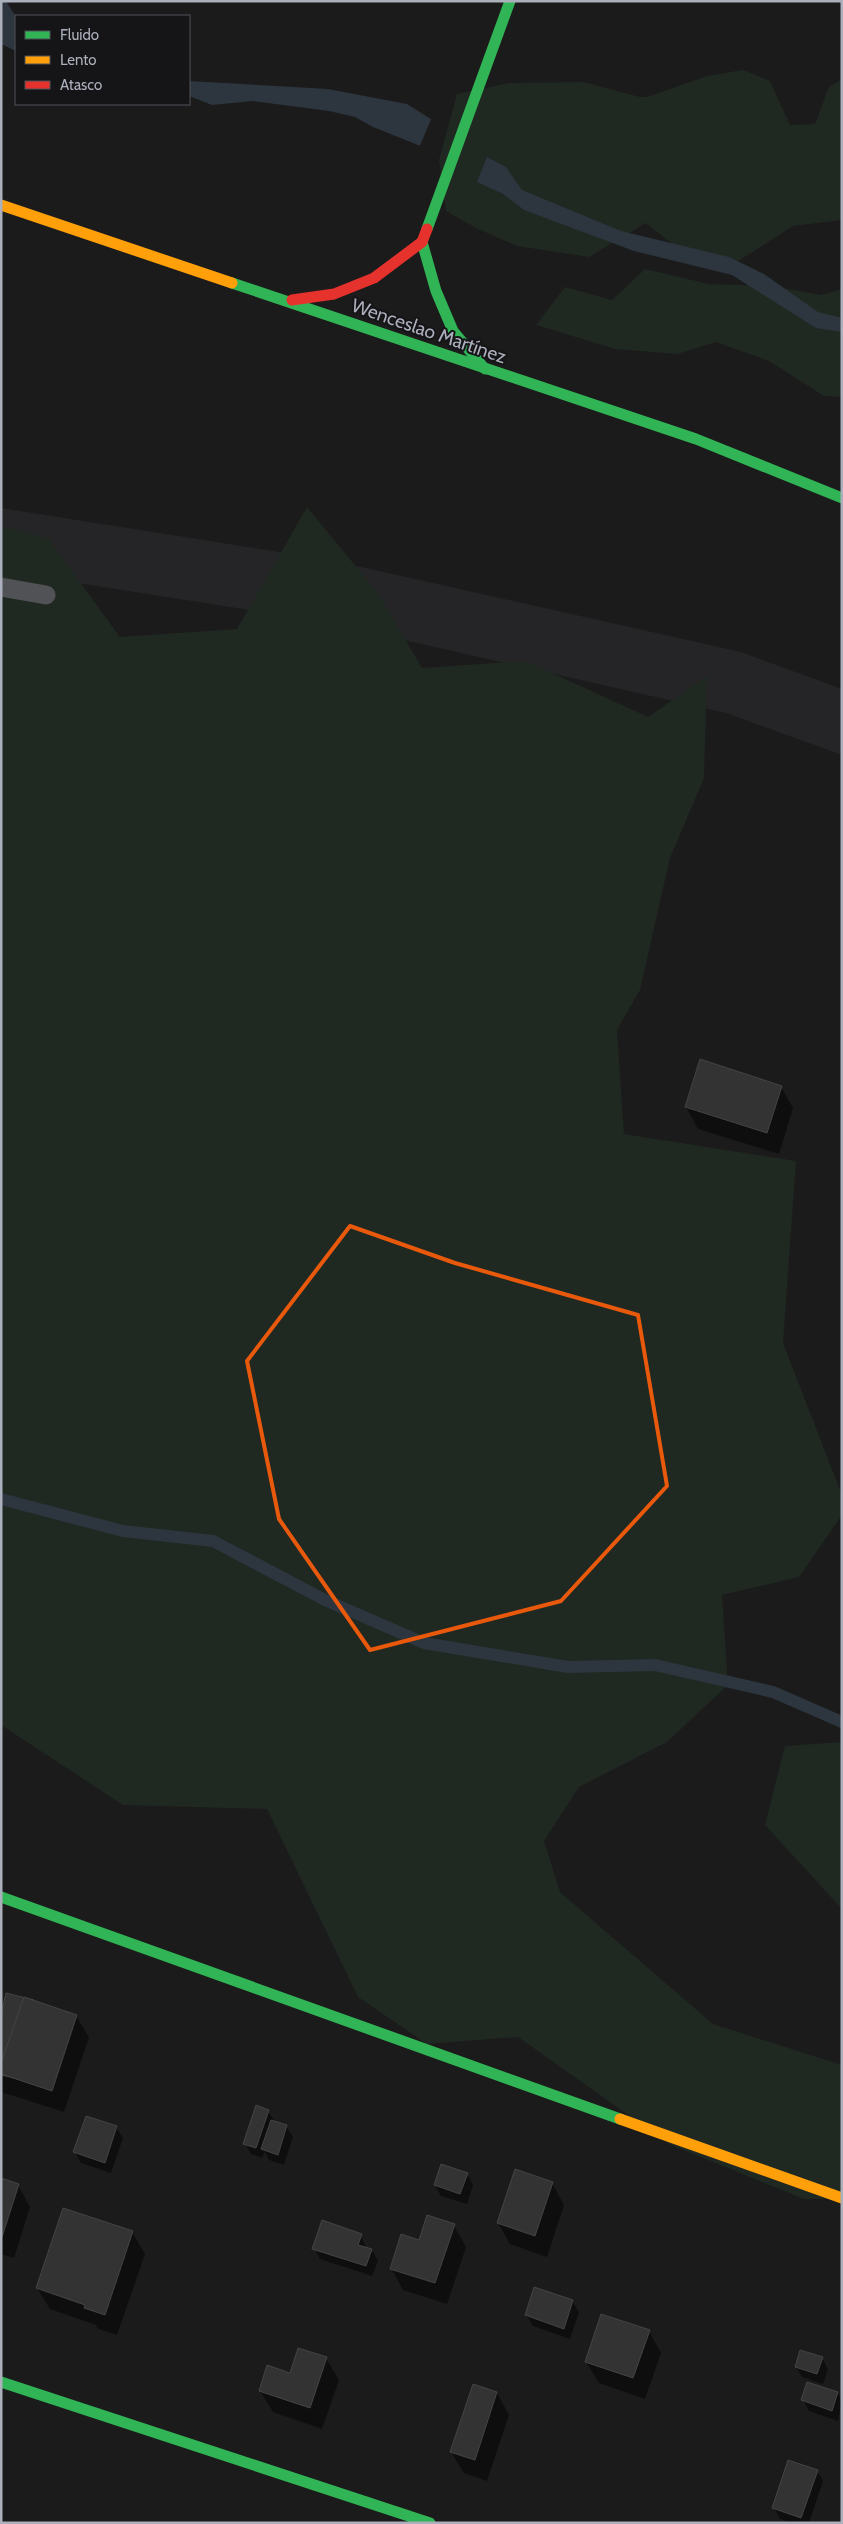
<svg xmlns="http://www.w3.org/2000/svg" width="843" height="2524" font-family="Cabin,sans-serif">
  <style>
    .built { fill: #252527 }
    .green { fill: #202822 }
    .water { fill: #2d353e }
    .pier { fill: #1b1b1b }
    .shadow { fill: #0007 }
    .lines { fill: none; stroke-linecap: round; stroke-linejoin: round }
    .stream { stroke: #2d353e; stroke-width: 12 }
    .building { fill: #333; stroke: #434447 }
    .lane { stroke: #505255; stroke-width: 19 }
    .fast { stroke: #30b455; stroke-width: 11 }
    .slow { stroke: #ff9f0a; stroke-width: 11 }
    .jam { stroke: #e5322d; stroke-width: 11 }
    .marked { fill: none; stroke: #e8590c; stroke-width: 4; stroke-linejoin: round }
    .labels { text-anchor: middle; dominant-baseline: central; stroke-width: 4; stroke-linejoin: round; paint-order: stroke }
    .street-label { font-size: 19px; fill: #acb0bc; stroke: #151417 }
  </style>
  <rect width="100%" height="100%" fill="#1b1b1b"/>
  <path class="built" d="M1,508L330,560L741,652L842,689V755L726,713L320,621L1,571Z"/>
  <g class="green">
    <path d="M743,70L770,81L790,125L815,124L829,87L842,79V220L793,226L737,262L687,256L646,223L589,257L517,246L476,228L446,211L439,160L457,94L509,83L584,82L640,97H647L707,76Z"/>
    <path d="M645,269L709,284L771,286L821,295L842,289V397L824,396L769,361L716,342L678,354L615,349L536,325L565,287L612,300Z"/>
    <path d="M307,507L378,593L422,668L526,661L648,717L707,676L704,778L670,858L640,990L617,1030L624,1134L796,1161L783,1343L842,1495V1515L799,1577L722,1595L728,1685L667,1742L579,1787L544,1841L560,1892L713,2024L842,2065V2199H804L669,2144L518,2037L427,2044L358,1997L267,1809L123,1805L1,1725V526L48,538L120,637L237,629Z"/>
    <path d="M842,1742V1909L765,1825L785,1746Z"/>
  </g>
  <g class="water">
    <path d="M1,1H6L16,17V51L1,44Z"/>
    <path d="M189,81L328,89L407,104L434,121L423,147L373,127L355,117L329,111L253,101L212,105L189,96Z"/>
    <path d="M487,157L506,167L522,190L621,231L729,257L764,274L818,312L842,318V332L816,328L732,275L634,251L524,210L503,194L477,182Z"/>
  </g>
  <path class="pier" d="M432,117L436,121L425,148L423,149L419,148Z"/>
  <g class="shadow">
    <path d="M781,1087L793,1108L779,1154L698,1129L686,1107Z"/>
    <path d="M76,2016L89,2037L64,2112L1,2092V2020Z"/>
    <path d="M268,2111L275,2122L286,2126L293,2137L284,2165L269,2160L265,2152L262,2158L251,2154L245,2143Z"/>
    <path d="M116,2127L123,2138L111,2173L81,2163L75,2152Z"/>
    <path d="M467,2174L473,2185L467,2204L441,2196L435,2185Z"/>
    <path d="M1,2180L18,2185L30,2207L14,2258L1,2254Z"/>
    <path d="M552,2183L564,2205L547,2257L510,2244L498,2223Z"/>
    <path d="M454,2226L466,2247L447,2304L403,2290L391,2268L419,2241Z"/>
    <path d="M132,2232L145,2254L117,2335L98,2329L96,2325L50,2309L37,2288Z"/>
    <path d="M361,2235L366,2248L372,2250L378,2261L372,2276L320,2259L314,2248Z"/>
    <path d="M572,2301L579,2312L570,2339L533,2326L526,2315Z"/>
    <path d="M649,2331L661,2353L645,2399L599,2383L586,2362Z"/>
    <path d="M326,2358L339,2380L322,2429L273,2412L260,2391Z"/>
    <path d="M822,2358L828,2369L823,2384L802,2377L796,2367Z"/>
    <path d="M473,2385L497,2393L509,2415L487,2481L464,2473L451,2452Z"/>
    <path d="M838,2393L842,2401L838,2421L809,2411L803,2400Z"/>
    <path d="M817,2471L823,2481L809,2523H791L780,2519L774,2508Z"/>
  </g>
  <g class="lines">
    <path class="stream" d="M1,1499L123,1531L213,1541L325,1600L424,1643L568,1667L655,1665L773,1692L842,1722"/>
  </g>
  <g class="building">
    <path d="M700,1059L782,1086L767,1133L685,1107Z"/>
    <path d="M6,1993L34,2000L15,2078L1,2075V2015Z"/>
    <path d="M24,1997L77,2015L52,2091L1,2074V2063Z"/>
    <path d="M256,2105L269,2110L256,2148L243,2144Z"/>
    <path d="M86,2116L117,2126L105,2163L73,2152Z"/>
    <path d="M271,2120L287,2125L278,2155L261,2149Z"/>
    <path d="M441,2164L468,2173L460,2194L434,2185Z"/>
    <path d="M515,2169L553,2182L535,2236L497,2223Z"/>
    <path d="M1,2178L19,2184L2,2237H1Z"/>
    <path d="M63,2208L133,2231L105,2315L84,2308L85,2305L36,2288Z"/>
    <path d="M427,2215L455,2224L435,2283L390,2269L401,2234L419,2240Z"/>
    <path d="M322,2220L362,2234L358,2245L372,2249L366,2266L312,2249Z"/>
    <path d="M534,2287L573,2300L564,2329L525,2315Z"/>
    <path d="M601,2314L650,2330L633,2378L585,2362Z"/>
    <path d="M298,2348L327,2357L310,2408L259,2391L267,2365L290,2373Z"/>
    <path d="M800,2350L823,2357L817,2374L795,2367Z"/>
    <path d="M807,2382L838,2392L832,2411L801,2400Z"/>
    <path d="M473,2384L497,2392L475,2460L450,2452Z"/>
    <path d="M788,2460L818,2470L801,2518L772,2508Z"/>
  </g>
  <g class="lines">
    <path class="lane" d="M1,587L46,595"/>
    <g class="fast">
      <path d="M427,229L510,1"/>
      <path d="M422,242L436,291L453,331L485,369"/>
      <path d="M232,283L696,439L842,498"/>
      <path d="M1,1897L620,2119"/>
      <path d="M1,2382L430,2523"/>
    </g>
    <g class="slow">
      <path d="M1,205L232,283"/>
      <path d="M620,2119L842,2198"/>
    </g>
    <path class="jam" d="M292,300L334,294L374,278L422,242L427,229"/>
  </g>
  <path class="marked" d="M350,1226L455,1263L638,1315L667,1486L561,1601L370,1650L279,1519L247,1361Z"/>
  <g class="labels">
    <g class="street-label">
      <text transform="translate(429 331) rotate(19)">Wenceslao Martínez</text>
    </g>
  </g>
  <rect width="843" height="2524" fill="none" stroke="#acb0bc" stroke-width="5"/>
  <rect x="15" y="15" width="175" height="90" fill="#151417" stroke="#515259"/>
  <rect x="25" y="31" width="25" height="8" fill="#30b455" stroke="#515259"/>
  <text x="60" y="40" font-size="15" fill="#acb0bc">Fluido</text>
  <rect x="25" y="56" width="25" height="8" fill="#ff9f0a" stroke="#515259"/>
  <text x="60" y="65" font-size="15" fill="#acb0bc">Lento</text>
  <rect x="25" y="81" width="25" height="8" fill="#e5322d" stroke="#515259"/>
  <text x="60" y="90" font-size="15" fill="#acb0bc">Atasco</text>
</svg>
